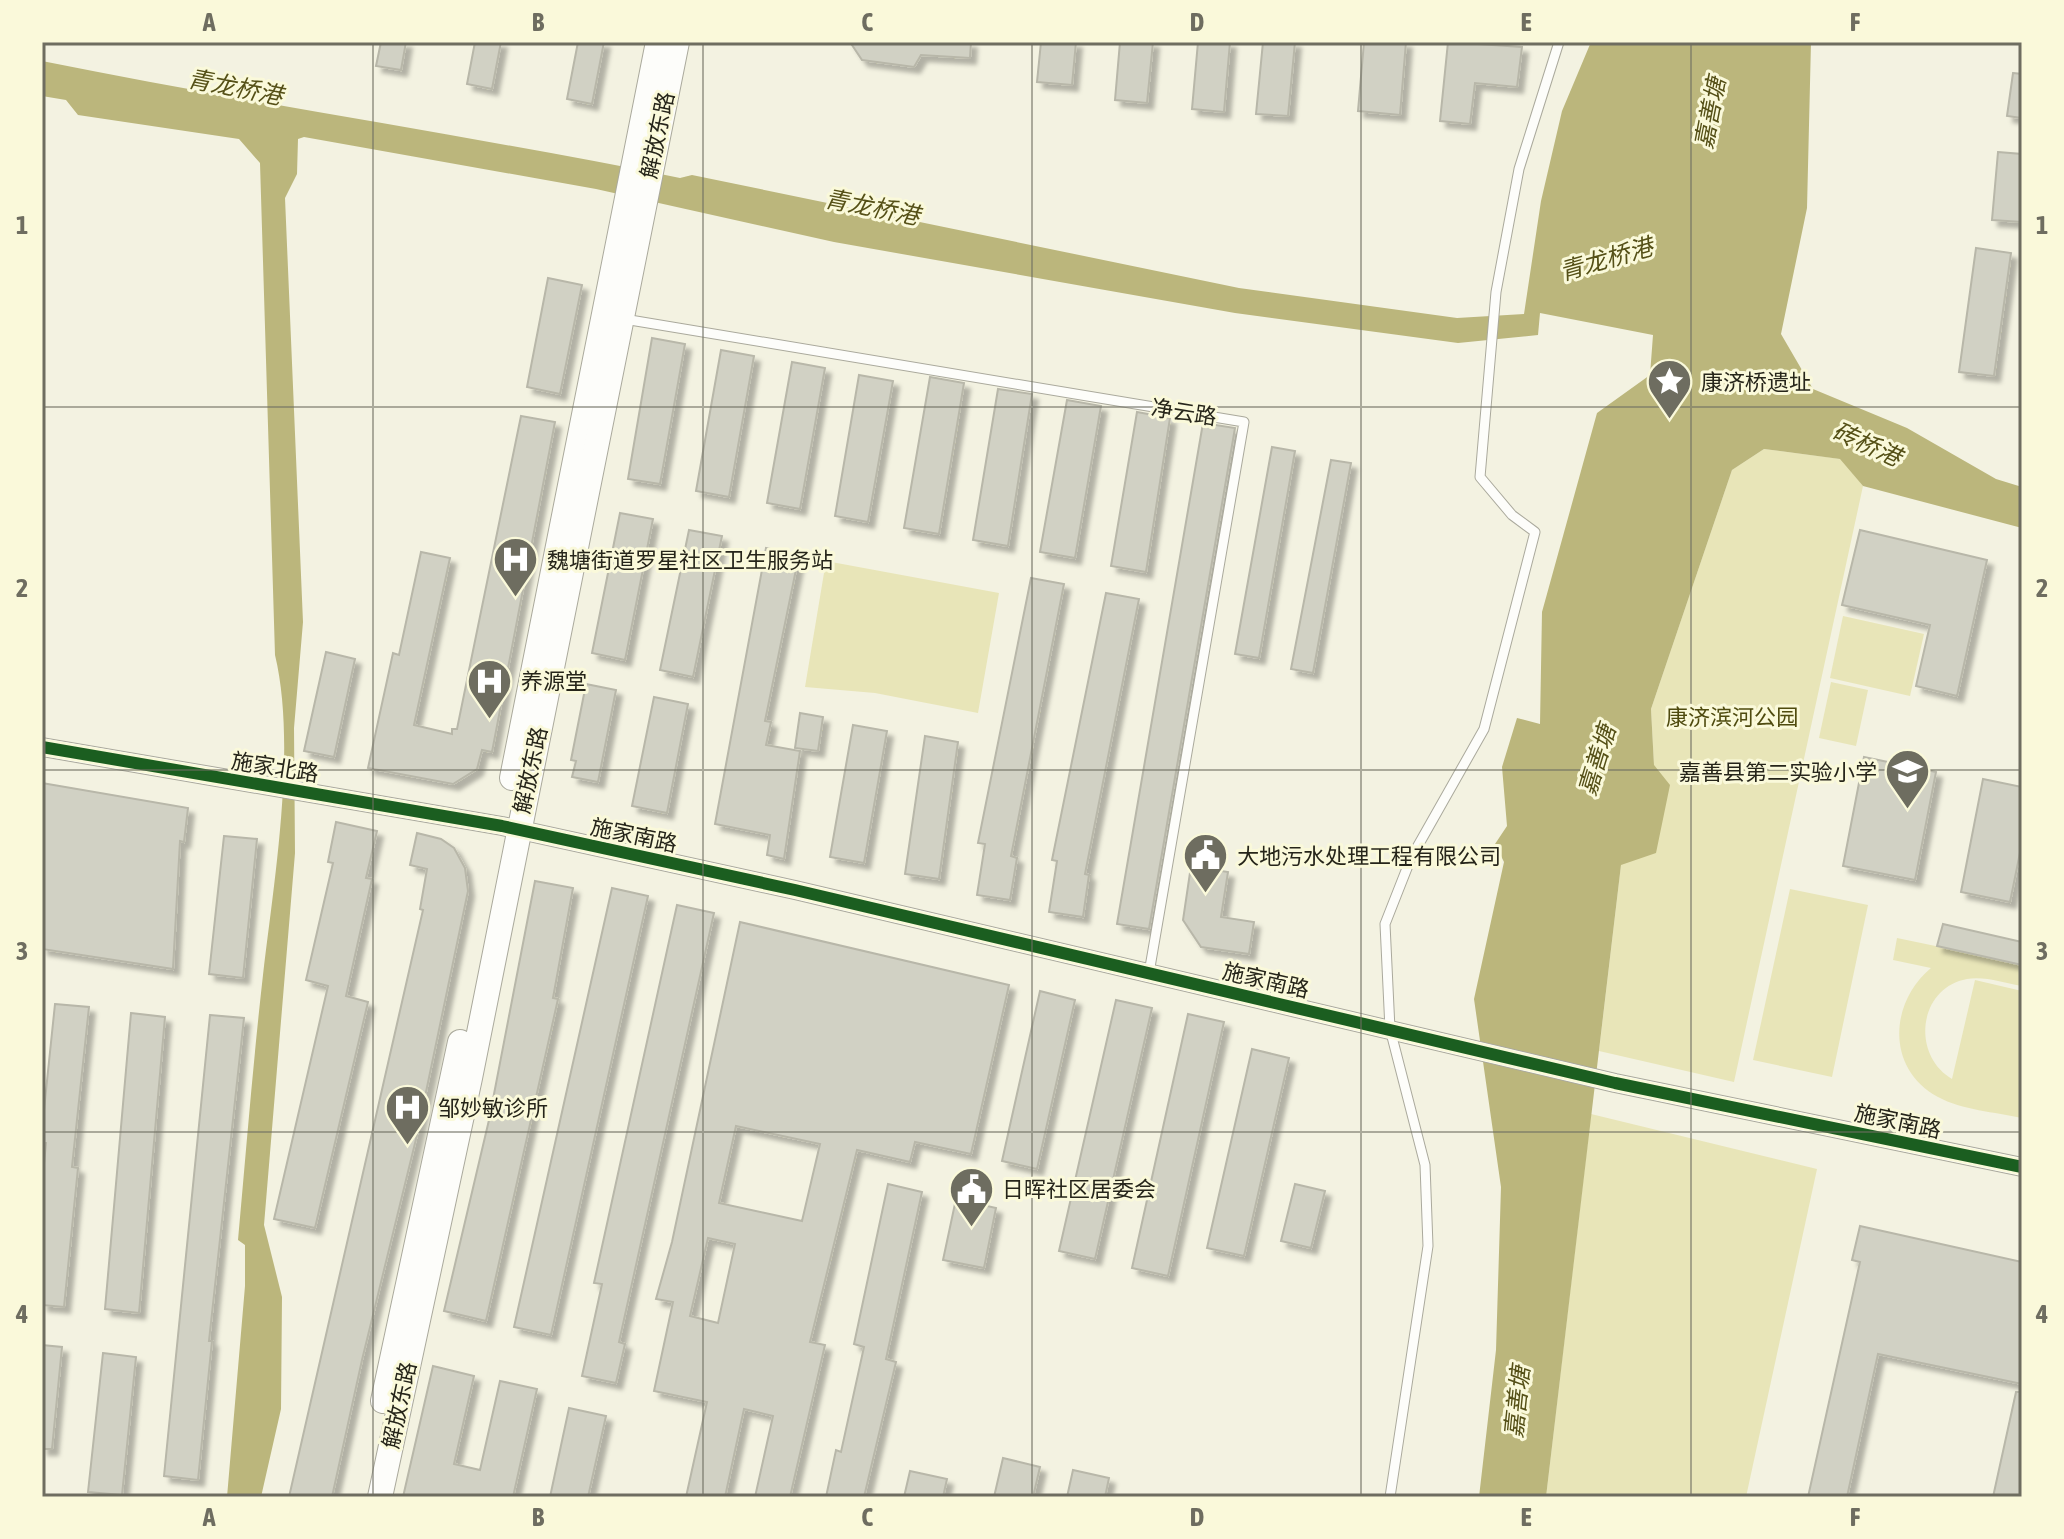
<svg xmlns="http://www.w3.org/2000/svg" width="2064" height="1539" font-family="'Asap Condensed','Noto Sans SC',sans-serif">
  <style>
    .green { fill: #e8e5b8 }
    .water { fill: #bbb67c }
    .building { fill: #d1d1c4; stroke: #b8b7a9; stroke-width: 2; fill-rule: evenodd; filter: url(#shadow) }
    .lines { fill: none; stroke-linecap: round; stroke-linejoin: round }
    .lane-casing { stroke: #aaa99c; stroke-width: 11 }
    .street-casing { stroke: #aaa99c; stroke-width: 20 }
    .secondary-casing { stroke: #aaa99c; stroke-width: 26 }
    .lane { stroke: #fdfdfa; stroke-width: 9 }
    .street { stroke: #fdfdfa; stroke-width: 18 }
    .secondary { stroke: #fdfdfa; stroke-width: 24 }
    .cycleway-casing { stroke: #faf9da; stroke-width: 17 }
    .cycleway { stroke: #1b5e20; stroke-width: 12 }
    .grid { fill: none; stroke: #6e6d60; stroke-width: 2; stroke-opacity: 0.55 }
    .labels { text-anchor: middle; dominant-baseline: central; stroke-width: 6; stroke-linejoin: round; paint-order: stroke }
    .street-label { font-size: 22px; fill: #26251a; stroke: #faf9da }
    .poi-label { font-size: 22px; fill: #26251a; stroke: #faf9da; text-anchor: start }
    .park-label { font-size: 22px; fill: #4f4b0f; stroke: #faf9da }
    .water-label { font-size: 24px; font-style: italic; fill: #555017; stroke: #faf9da }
    .neatline { fill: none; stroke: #6e6d60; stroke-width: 3 }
    .grid-label { font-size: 26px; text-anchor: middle; font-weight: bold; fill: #6e6d60 }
  </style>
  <defs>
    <filter id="shadow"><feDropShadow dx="6" dy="6" stdDeviation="2" flood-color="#0004"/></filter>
  </defs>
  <rect width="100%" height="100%" fill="#f3f2e1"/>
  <g class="green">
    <path d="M1764,449L1841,459L1863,486L1734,1082L1599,1051L1621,865L1654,765L1651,709L1732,470Z"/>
    <path d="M826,561L999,593L978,713L875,693L805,687Z"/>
    <path d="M1843,616L1924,634L1910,696L1830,678Z"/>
    <path d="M1831,682L1868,690L1856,746L1819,738Z"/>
    <path d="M1790,889L1868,905L1832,1077L1753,1060Z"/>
    <path d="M1897,938L2022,964V986C2004,983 1985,976 1967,979C1918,988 1911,1055 1952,1079L1975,980L2022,991V1118C1995,1112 1962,1110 1938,1097C1886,1069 1889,1003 1931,968L1893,960Z"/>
    <path d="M1591,1114L1817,1169L1746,1497H1546Z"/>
  </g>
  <path class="water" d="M1591,42H1811L1807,208L1781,334L1813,389L1907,428L1996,479L2022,487V528L1863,486L1840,459L1764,449L1732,470L1651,709L1654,765L1670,785L1656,853L1621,865L1546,1497H1479L1496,1350L1501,1187L1474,999L1504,862L1495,844L1507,826L1502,767L1517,718L1540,724L1542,612L1597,413L1650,375L1653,335L1540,313L1538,335L1458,343L1235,313L834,242L596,189L304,137L298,139L297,174L285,198L303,622L294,728L295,853L264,1225L282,1297L281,1409L261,1497H227L245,1286V1245L238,1240C246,1152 253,1063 263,975C274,880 297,747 275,655L260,163L239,139L78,115L66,100L42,96V61C254,104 468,135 680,178L692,175L1239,288L1457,318L1524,314L1541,201L1562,111Z"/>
  <g class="building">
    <path d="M381,42H406L401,70L376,66Z"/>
    <path d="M475,42H501L492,89L467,84Z"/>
    <path d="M578,42H604L592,104L567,99Z"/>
    <path d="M850,42H971L970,58L921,55L914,67L862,60Z"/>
    <path d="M1041,42H1076L1072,85L1037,82Z"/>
    <path d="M1120,42H1153L1147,103L1115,100Z"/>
    <path d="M1198,42H1230L1224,112L1192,109Z"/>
    <path d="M1263,42H1295L1288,116L1256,114Z"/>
    <path d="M1364,42H1406L1400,115L1358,111Z"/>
    <path d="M1448,42L1522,47L1517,87L1475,83L1470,124L1440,121Z"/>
    <path d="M2013,73L2022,74V118L2007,116Z"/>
    <path d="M1998,152L2022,154V222L1992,220Z"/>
    <path d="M1976,248L2011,253L1994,376L1959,372Z"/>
    <path d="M548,278L582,285L560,394L527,387Z"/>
    <path d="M652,338L685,344L660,484L628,479Z"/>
    <path d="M721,350L754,356L729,497L696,491Z"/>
    <path d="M792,362L825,368L800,509L767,503Z"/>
    <path d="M859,375L893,381L868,522L835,516Z"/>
    <path d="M930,377L964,383L939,534L904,528Z"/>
    <path d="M998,389L1032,394L1008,546L973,540Z"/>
    <path d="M1067,400L1101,406L1075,558L1040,552Z"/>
    <path d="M1137,412L1170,418L1146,572L1111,566Z"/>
    <path d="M521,416L555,422L492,752L482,750L477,769L453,784L368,768L393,653L399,655L421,552L450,558L414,725L452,734V729H457Z"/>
    <path d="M1203,423L1235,428L1149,929L1117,924Z"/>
    <path d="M1272,447L1295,451L1259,658L1235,654Z"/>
    <path d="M1331,460L1351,463L1313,673L1291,669Z"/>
    <path d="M620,513L653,519L625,660L592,653Z"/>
    <path d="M689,530L722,536L693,677L660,670Z"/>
    <path d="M1860,530L1987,560L1957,696L1916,686L1930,625L1842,605Z"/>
    <path d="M766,548L799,555L765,721L771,722L766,745L800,751L784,859L767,855L770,835L715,824Z"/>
    <path d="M1031,578L1064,584L1011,856L1017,858L1010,900L977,895L985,844L978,843Z"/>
    <path d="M1106,593L1139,599L1085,874L1089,875L1083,917L1049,912L1057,861L1052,860Z"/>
    <path d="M326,652L355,659L334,757L304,751Z"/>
    <path d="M586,684L616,690L598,782L572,777L576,761L571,760Z"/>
    <path d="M654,697L688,704L667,813L632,806Z"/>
    <path d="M800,713L823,717L818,751L795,748Z"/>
    <path d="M853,725L887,731L864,863L830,857Z"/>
    <path d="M925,736L958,742L939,879L905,874Z"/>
    <path d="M1864,757L1936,772L1915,880L1843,866Z"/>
    <path d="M1983,779L2022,787V843L2010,902L1961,892Z"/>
    <path d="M42,783L188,808L184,842L180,841L173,969L42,949Z"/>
    <path d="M336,822L377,831L366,878L372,879L346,996L368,1002L315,1228L274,1219L328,986L306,980L333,863L328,862Z"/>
    <path d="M417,833L441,839L454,848L465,868L468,891L417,1135L362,1360L332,1497H289L423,910L420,909L427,869L410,865Z"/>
    <path d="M224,836L257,839L243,978L209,974Z"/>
    <path d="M1191,866L1228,872L1221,917L1254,922L1249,954L1201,947L1183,920Z"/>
    <path d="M535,881L573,888L553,998L558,999L486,1321L444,1311L489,1120Z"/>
    <path d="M612,888L648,896L551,1335L514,1327Z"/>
    <path d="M677,905L714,913L619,1342L625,1344L616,1383L582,1376L602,1284L594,1283Z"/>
    <path d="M740,922L1009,985L971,1154L915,1142L910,1162L857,1150L810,1342L825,1345L790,1497H755L773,1416L744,1409L725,1497H686L707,1402L654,1391L673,1302L656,1299L672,1242ZM736,1126L820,1144L802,1221L719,1203ZM708,1238L735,1244L718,1323L690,1316Z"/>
    <path d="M1943,924L2022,942V965L1937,946Z"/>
    <path d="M1040,991L1075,1000L1037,1169L1002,1161Z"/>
    <path d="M1116,1000L1152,1008L1095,1259L1059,1251Z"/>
    <path d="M55,1004L89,1007L72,1167L78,1168L64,1307L42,1305V1184L46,1143H42V1129Z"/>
    <path d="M131,1013L165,1017L139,1313L105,1309Z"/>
    <path d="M1188,1014L1224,1022L1168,1276L1132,1268Z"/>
    <path d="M210,1015L244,1018L209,1341H212L198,1480L164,1476Z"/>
    <path d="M1252,1049L1289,1058L1244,1256L1207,1248Z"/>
    <path d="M888,1184L922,1192L886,1359L896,1362L864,1497H826L836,1450L841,1452L864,1347L854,1344Z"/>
    <path d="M1295,1184L1325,1191L1311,1248L1281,1241Z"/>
    <path d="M956,1199L996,1208L984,1268L943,1260Z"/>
    <path d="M1860,1226L2022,1262V1384L1878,1354L1847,1497H1808L1860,1262L1852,1260Z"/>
    <path d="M42,1345L62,1347L52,1449H42Z"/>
    <path d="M103,1353L136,1357L122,1495L88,1492Z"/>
    <path d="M433,1366L474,1376L454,1464L480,1470L500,1381L537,1389L513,1497H403Z"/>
    <path d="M2016,1392H2022V1497H1993Z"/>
    <path d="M569,1408L606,1416L588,1497H550Z"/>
    <path d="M1003,1458L1040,1467L1033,1497H994Z"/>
    <path d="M1073,1470L1109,1478L1105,1497H1067Z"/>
    <path d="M910,1471L947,1479L943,1497H904Z"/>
  </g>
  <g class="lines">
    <defs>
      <g id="lane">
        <path d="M624,319L1244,422L1149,973"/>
        <path d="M1390,1497L1428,1246L1425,1165L1390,1029L1385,924L1411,858L1484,729L1535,532L1512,515L1480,477L1496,292L1519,169L1559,42"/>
      </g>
      <path id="street" d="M42,747L502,826L795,890L1615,1083L2022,1167"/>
      <g id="secondary">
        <path d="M512,778L658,42"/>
        <path d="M383,1401L460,1042"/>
        <path d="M380,1497L470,1078L677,42"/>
      </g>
    </defs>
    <use href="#lane" class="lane-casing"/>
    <use href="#street" class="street-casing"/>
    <use href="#secondary" class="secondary-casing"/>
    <use href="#lane" class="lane"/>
    <use href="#street" class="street"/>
    <use href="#secondary" class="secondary"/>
    <defs>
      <path id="cycleway" d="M42,747L502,826L795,890L1615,1083L2022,1167"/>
    </defs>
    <use href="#cycleway" class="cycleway-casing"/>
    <use href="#cycleway" class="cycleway"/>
  </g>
  <path class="grid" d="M373,42V1497M703,42V1497M1032,42V1497M1361,42V1497M1691,42V1497M42,407H2022M42,770H2022M42,1132H2022"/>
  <defs>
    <symbol id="sight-pin" viewBox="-11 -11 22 30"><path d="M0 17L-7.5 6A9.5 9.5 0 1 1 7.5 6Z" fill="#6e6d60" stroke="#faf9da"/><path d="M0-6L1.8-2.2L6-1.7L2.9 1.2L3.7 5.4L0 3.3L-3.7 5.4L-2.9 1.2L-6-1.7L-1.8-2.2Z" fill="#fff"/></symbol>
    <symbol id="hospital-pin" viewBox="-11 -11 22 30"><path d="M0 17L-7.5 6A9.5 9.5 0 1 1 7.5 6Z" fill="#6e6d60" stroke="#faf9da"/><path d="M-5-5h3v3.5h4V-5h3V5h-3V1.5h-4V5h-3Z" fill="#fff"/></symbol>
    <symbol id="school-pin" viewBox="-11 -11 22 30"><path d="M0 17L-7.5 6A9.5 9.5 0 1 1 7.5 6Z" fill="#6e6d60" stroke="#faf9da"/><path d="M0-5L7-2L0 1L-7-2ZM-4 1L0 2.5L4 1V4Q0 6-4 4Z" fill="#fff"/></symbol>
    <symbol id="civic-pin" viewBox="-11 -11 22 30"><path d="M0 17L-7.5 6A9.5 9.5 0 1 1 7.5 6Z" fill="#6e6d60" stroke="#faf9da"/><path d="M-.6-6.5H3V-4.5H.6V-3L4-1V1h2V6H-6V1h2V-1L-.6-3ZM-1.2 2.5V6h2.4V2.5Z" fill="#fff"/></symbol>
  </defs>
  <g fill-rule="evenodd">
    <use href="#sight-pin" x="1644" y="356" width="51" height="69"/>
    <use href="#hospital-pin" x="490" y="534" width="51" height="69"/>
    <use href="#hospital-pin" x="464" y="656" width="51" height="69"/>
    <use href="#school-pin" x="1882" y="746" width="51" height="69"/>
    <use href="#civic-pin" x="1180" y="830" width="51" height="69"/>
    <use href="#hospital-pin" x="382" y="1082" width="51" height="69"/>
    <use href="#civic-pin" x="946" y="1164" width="51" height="69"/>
  </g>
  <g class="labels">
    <g class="street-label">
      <text transform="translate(657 135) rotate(-78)">解放东路</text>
      <text transform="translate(1184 412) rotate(9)">净云路</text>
      <text transform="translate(275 767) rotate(9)">施家北路</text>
      <text transform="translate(530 770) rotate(-78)">解放东路</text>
      <text transform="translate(634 835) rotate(12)">施家南路</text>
      <text transform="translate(1266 980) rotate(13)">施家南路</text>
      <text transform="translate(1898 1121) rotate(12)">施家南路</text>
      <text transform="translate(399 1405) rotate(-78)">解放东路</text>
    </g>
    <g class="poi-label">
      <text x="1701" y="382">康济桥遗址</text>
      <text x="547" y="560">魏塘街道罗星社区卫生服务站</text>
      <text x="521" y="681">养源堂</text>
      <text x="1877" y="772" text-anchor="end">嘉善县第二实验小学</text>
      <text x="1237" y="856">大地污水处理工程有限公司</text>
      <text x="438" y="1108">邹妙敏诊所</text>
      <text x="1002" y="1189">日晖社区居委会</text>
    </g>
    <g class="park-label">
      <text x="1732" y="717">康济滨河公园</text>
    </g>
    <g class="water-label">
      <text transform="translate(235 87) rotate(11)">青龙桥港</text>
      <text transform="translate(1710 113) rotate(-79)">嘉善塘</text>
      <text transform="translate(872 207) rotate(11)">青龙桥港</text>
      <text transform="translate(1606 259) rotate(-16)">青龙桥港</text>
      <text transform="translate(1867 444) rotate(24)">砖桥港</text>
      <text transform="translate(1597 760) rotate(-73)">嘉善塘</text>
      <text transform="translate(1517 1402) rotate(-84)">嘉善塘</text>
    </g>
  </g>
  <rect width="2064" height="1539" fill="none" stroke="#faf9da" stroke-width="88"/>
  <rect x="44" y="44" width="1976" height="1451" class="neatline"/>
  <g class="grid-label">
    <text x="209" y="31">A</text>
    <text x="538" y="31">B</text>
    <text x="867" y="31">C</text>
    <text x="1197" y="31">D</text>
    <text x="1526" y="31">E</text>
    <text x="1855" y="31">F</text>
    <text x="22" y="234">1</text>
    <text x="2042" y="234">1</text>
    <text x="22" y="597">2</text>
    <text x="2042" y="597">2</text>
    <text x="22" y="960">3</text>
    <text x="2042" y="960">3</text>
    <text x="22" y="1323">4</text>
    <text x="2042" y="1323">4</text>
    <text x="209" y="1526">A</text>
    <text x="538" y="1526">B</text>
    <text x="867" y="1526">C</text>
    <text x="1197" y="1526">D</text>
    <text x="1526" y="1526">E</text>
    <text x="1855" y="1526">F</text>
  </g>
</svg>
